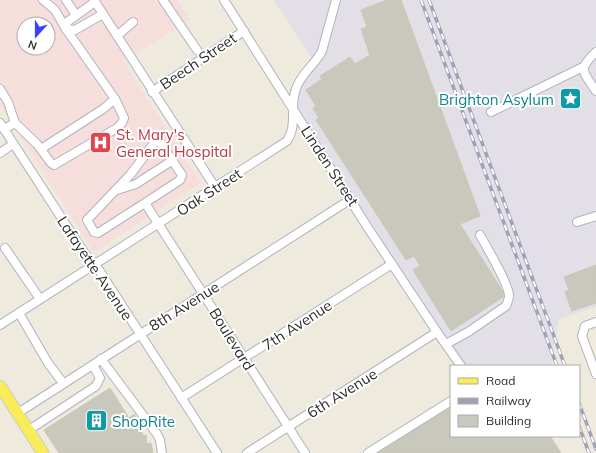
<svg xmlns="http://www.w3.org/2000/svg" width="596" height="453" font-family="Mulish,sans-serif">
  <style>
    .industrial { fill: #e2dfe7 }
    .medical { fill: #f5dedb; fill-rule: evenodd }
    .building { fill: #c9c8bc; stroke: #cac7b7 }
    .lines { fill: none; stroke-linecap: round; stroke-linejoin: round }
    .minor-casing { stroke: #b2b2c0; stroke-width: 10 }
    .major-casing { stroke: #ccc; stroke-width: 13 }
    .minor { stroke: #fff; stroke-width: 8 }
    .major { stroke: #f8ed59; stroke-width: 11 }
    .rail-casing { stroke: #a1a0b7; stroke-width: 3.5 }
    .rail { stroke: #fff; stroke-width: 2; stroke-dasharray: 6; stroke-linecap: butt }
    .labels { text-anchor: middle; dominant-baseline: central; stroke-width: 4; stroke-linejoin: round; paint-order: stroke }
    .street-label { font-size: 15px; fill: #2c2c2c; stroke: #fff }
    .culture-label { font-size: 15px; fill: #0d838f; stroke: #fff; text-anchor: end }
    .health-label { font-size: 15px; fill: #be3a42; stroke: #fff; text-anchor: start }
  </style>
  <rect width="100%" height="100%" fill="#eeeade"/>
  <path class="industrial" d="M274,0H596V307L559,319L551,366H457L291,105L312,59Z"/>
  <path class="medical" d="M0,0H177L190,20L123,61L201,183L94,252L0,104ZM24,24H48V48H24Z"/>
  <g class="building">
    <path d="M387,0H401L480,216L460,224L503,292V297L451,331L413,270L420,266L414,256L406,260L316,120L319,118L313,108L316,106L306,90L322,79L320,76L350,57L355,64L370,55L361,29L367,27L361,10Z"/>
    <path d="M596,265V303L572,311L565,292L569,290L564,277Z"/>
    <path d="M110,388L129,418L135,414V427L140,426L143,436L146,435L147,444L151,443L153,453H59L44,430Z"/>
    <path d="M451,407V436H550L561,453H378Z"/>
  </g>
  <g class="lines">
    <defs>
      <g id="minor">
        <path d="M66,0L76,15"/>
        <path d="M94,0L215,187"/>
        <path d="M163,0L197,50"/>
        <path d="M224,0L368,228L437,332L461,366"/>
        <path d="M66,29L67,22L95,2"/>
        <path d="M66,29L75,30L103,14"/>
        <path d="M117,36L133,22"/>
        <path d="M596,52C577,70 583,71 596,91"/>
        <path d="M0,89L8,102L15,123"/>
        <path d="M152,92L244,31"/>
        <path d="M491,112L583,67"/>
        <path d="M0,123L83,251L99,270L217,453"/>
        <path d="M4,129L15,123L37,144L51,163L54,165L117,128L122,123L124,118L115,99L66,29L55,10L43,0"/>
        <path d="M41,149L103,109L115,99"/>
        <path d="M0,153L13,144"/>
        <path d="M117,190L136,184L173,160"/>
        <path d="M145,203L98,233L94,232L87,220L130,175L155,142L159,141L182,175L180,180L145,203L305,453"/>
        <path d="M577,222L596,216"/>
        <path d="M5,248L40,299"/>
        <path d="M19,313L48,363L63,383"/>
        <path d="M596,322L585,326L582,336L596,374"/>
        <path d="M0,325L287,141C298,125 289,106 296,89C301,73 315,65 322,51L336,0"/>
        <path d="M446,344L468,332L506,306C507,303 509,300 509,296C509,284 487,248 480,235"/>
        <path d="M101,359L157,434L160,440L162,453"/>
        <path d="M181,398L392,264"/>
        <path d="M18,413L351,199"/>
        <path d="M29,430L96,386L100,378L93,365"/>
        <path d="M247,453L437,332"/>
        <path d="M368,453L451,401"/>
      </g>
      <path id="major" d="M0,386L43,453"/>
    </defs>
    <use href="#minor" class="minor-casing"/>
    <use href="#major" class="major-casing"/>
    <use href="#minor" class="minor"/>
    <use href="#major" class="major"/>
    <defs>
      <g id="rail">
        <path d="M421,0L557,366"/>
        <path d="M429,0L565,366"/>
        <path d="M579,403L596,449"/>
        <path d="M579,426L589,453"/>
      </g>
    </defs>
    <use href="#rail" class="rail-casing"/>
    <use href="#rail" class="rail"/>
  </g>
  <defs>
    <symbol id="sight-square" viewBox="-11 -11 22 22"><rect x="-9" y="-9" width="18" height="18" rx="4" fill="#0f9aa8" stroke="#fff"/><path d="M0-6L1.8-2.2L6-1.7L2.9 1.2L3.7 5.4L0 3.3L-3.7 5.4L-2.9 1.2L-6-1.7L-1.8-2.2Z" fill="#fff"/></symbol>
    <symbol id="hospital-square" viewBox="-11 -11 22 22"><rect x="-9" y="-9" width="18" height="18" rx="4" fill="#e0444e" stroke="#fff"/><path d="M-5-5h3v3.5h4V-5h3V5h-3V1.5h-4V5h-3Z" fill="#fff"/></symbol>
    <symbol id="building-square" viewBox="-11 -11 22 22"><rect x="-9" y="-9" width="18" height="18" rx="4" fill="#0f9aa8" stroke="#fff"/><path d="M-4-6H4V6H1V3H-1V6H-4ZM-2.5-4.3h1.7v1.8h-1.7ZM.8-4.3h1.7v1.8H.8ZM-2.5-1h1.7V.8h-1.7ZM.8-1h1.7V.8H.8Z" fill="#fff"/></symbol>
  </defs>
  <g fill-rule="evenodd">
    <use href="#sight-square" x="558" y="86" width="25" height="25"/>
    <use href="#hospital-square" x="88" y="130" width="25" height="25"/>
    <use href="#building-square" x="84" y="408" width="25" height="25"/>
  </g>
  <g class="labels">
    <g class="street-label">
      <text transform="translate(198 61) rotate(-34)">Beech Street</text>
      <text transform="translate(330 166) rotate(57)">Linden Street</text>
      <text transform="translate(209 192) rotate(-33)">Oak Street</text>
      <text transform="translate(95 268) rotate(56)">Lafayette Avenue</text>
      <text transform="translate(184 306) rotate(-32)">8th Avenue</text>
      <text transform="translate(297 325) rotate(-33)">7th Avenue</text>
      <text transform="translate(232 339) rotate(58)">Boulevard</text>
      <text transform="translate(342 393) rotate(-32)">6th Avenue</text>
    </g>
    <g class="culture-label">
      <text x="554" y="99">Brighton Asylum</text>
      <text x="112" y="421" text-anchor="start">ShopRite</text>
    </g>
    <g class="health-label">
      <text x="116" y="134">St. Mary's<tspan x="116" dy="17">General Hospital</tspan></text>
    </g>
  </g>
  <rect x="450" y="365" width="130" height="72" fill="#ffffff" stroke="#ababab"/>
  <rect x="458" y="378" width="20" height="6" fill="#f8ed59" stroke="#ababab"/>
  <text x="486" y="385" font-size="12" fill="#2c2c2c">Road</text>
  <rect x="458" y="398" width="20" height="6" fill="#a1a0b7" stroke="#ababab"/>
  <text x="486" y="405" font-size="12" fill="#2c2c2c">Railway</text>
  <rect x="458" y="415" width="20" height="12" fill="#c9c8bc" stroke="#ababab"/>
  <text x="486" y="425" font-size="12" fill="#2c2c2c">Building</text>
  <g transform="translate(36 36) rotate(201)"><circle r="19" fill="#ffffff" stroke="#ababab"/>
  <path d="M0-3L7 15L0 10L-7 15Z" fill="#3b3fff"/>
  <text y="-6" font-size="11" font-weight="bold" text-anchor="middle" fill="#2c2c2c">N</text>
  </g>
</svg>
